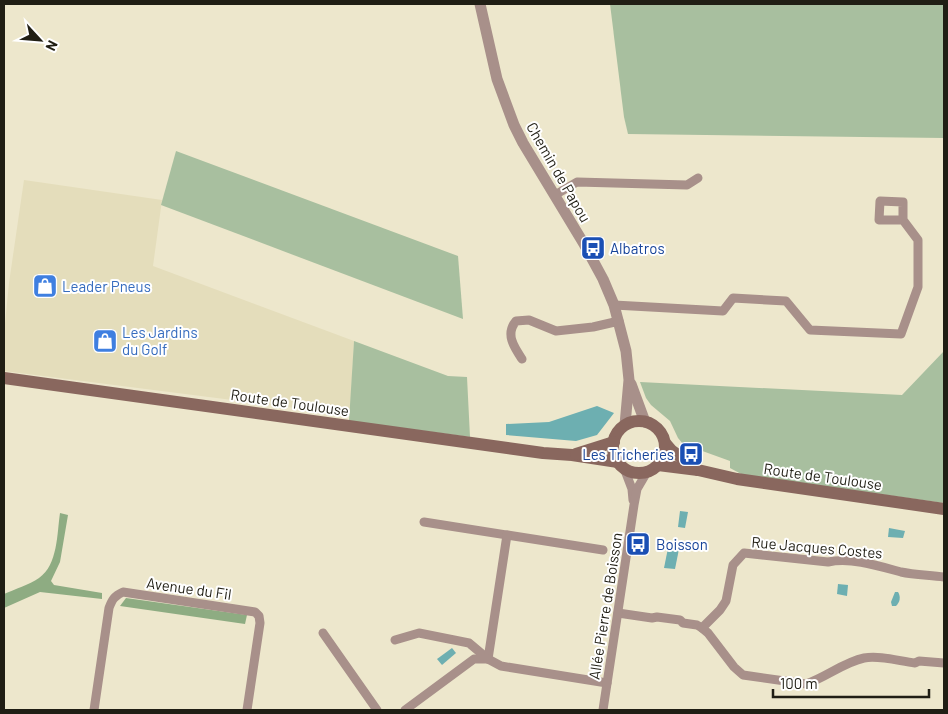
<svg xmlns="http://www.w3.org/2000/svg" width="948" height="714" font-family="Barlow,sans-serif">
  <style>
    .built { fill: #e4ddbb }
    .green { fill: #a8bf9f }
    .forest { fill: #8eac82 }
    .water { fill: #6dafb1 }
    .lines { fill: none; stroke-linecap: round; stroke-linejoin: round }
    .minor { stroke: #a8908a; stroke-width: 9 }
    .tertiary { stroke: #a8908a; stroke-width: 11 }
    .secondary { stroke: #89675e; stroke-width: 12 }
    .labels { text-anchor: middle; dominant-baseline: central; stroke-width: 4; stroke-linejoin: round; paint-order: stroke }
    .street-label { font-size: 15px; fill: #201e14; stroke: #fff }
    .transit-label { font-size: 15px; fill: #164399; stroke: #fff; text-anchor: start }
    .shop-label { font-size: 15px; fill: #366cbe; stroke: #fff; text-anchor: start }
  </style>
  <rect width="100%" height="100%" fill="#ede7cc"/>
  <path class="built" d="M24,180L162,200L153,266L354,341L350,415L4,371V333L9,283Z"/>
  <g class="green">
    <path d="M610,4H944V138L628,134L624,117Z"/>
    <path d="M176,151L458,256L463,319L161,205Z"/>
    <path d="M354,341L448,376L467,377L470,437L349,421Z"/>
    <path d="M944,351V503L743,475L730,468V461L683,444L678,438L670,421L651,405L646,398L640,382L902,395Z"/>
  </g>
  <g class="forest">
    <path d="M60,513L68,515L60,562L51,581L54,585L102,593V599L40,592L4,608V594C15,589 29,585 39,578C58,565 57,533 60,513Z"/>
    <path d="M126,598L247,615L245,624L120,606Z"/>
  </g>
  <g class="water">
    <path d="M597,406L614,413L597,435L576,441L506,435V424L549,422Z"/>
    <path d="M680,511L688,512L685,528L678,527Z"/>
    <path d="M889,528L905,531L903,538L888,537Z"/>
    <path d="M668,548L679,549L675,569L664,568Z"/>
    <path d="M838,584L848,585L847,596L837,594Z"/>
    <path d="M895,592H898C901,597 900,602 896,606H892L891,602Z"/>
    <path d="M452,648L456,653L442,665L437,659Z"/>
  </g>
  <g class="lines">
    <g class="minor">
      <path d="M555,195L577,182L687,185L698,178"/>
      <path d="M614,305L723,311L733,298L786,301L810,330L901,334L918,287V240L903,220V202L880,201L879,220H903"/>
      <path d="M522,359C514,347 505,334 516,321L529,320L556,331L593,327L619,321"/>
      <path d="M624,468L632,489L633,500"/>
      <path d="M424,522L603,550"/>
      <path d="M618,613L652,618L657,617L680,620L683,623L697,625L702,628L708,633L734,667L743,675L806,684C825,678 844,662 864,658C879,655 899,661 915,663L919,661L944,663"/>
      <path d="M702,628L720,610L726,601L733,565L744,553L828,562C851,557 879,566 901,572C915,575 930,575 944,577"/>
      <path d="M323,633L377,710"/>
      <path d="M395,640L419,633L469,643L488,659"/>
      <path d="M488,659L507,535"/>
      <path d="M94,710L109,608C112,600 114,596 123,592L255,612L259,616L260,623L247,710"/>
      <path d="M405,710L474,659H488L501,666L607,683"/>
      <path d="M603,710L634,505L637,489L647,472"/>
    </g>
    <g class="tertiary">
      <path d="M480,4L497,79L514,125L523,143L584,244L603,279L614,305L626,351L629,380L625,425"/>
      <path d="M631,384L645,422"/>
    </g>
    <g class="secondary">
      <path d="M4,378L543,453L572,455L618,462"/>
      <circle cx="639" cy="447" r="26"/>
      <path d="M665,443L671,450L698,470"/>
      <path d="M576,454L614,442"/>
      <path d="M658,465L698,470L737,479L944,509"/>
    </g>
  </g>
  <defs>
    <symbol id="bus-square" viewBox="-11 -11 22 22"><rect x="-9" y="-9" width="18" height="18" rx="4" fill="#1a4fb4" stroke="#fff"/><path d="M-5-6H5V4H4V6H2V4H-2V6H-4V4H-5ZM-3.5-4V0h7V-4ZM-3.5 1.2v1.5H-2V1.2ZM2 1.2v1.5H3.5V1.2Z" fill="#fff"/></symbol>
    <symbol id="shop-square" viewBox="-11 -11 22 22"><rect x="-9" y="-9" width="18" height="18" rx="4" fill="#3f7fe0" stroke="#fff"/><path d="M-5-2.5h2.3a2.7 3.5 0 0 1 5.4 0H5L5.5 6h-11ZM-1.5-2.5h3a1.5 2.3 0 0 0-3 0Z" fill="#fff"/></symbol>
  </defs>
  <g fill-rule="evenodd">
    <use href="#bus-square" x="579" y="234" width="28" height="28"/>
    <use href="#shop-square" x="31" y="272" width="28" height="28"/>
    <use href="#shop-square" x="91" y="327" width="28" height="28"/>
    <use href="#bus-square" x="677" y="440" width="28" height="28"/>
    <use href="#bus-square" x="624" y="530" width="28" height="28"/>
  </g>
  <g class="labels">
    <g class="street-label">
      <text transform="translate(559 172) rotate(60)">Chemin de Papou</text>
      <text transform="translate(290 402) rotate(8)">Route de Toulouse</text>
      <text transform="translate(823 476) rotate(8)">Route de Toulouse</text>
      <text transform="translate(817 547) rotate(5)">Rue Jacques Costes</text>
      <text transform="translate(189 588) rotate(8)">Avenue du Fil</text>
      <text transform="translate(605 606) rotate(-81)">Allée Pierre de Boisson</text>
    </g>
    <g class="transit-label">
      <text x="610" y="248">Albatros</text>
      <text x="674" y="454" text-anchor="end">Les Tricheries</text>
      <text x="656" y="544">Boisson</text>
    </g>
    <g class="shop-label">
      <text x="62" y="286">Leader Pneus</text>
      <text x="122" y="332">Les Jardins<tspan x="122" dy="17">du Golf</tspan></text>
    </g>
  </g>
  <rect width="948" height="714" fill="none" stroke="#201e14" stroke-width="10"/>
  <g transform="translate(40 40) rotate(116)" stroke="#ffffff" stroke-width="4" paint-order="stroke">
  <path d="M0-4L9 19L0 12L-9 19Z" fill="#201e14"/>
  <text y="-8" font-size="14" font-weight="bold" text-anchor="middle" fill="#201e14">N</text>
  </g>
  <path d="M773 689v8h156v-8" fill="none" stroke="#201e14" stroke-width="2.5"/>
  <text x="780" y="689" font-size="15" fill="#201e14" stroke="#ffffff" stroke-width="4" paint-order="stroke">100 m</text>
</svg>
